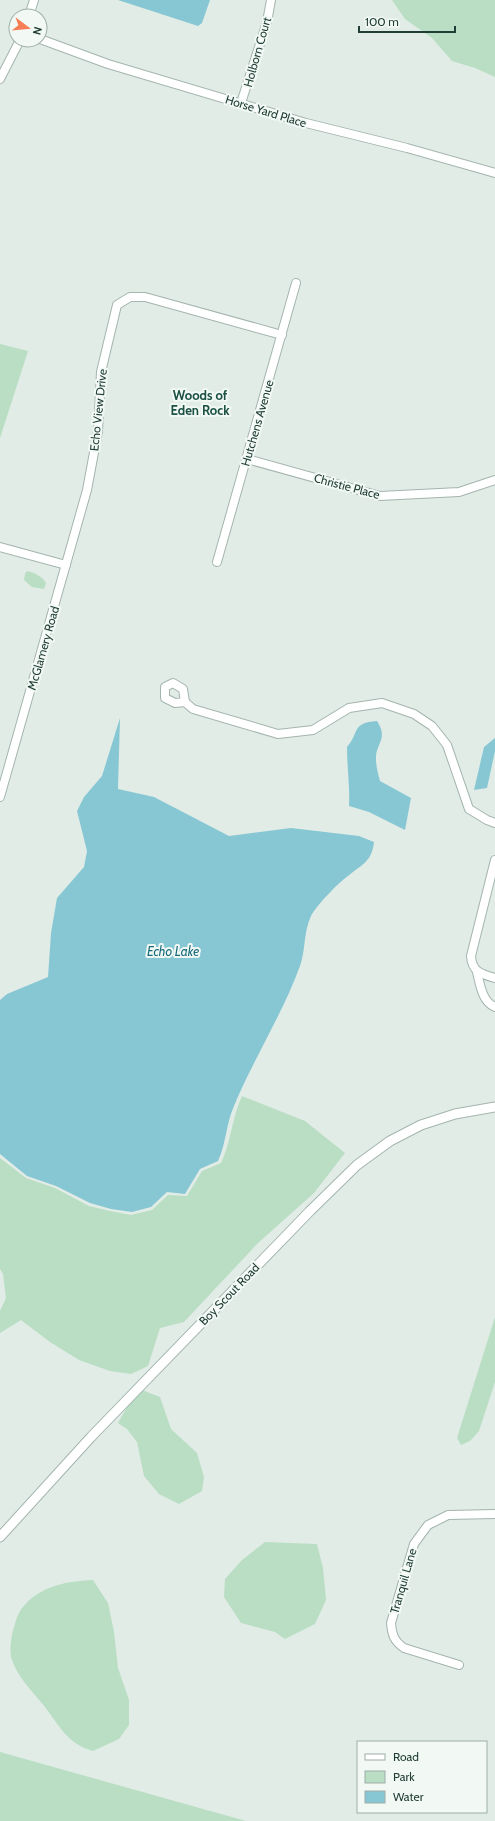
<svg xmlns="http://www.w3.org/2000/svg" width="495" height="1821" font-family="Cabin,sans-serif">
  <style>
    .green { fill: #b9dec3 }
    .water { fill: #87c7d3 }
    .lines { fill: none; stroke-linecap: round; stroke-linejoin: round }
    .minor-casing { stroke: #a4b4ae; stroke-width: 10 }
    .tertiary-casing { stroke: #a4b4ae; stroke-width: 11 }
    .minor { stroke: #fff; stroke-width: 8 }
    .tertiary { stroke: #fff; stroke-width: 9 }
    .labels { text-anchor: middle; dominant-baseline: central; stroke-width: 4; stroke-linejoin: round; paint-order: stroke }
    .street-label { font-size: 12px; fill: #213e36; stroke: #f2f9f5 }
    .neighbourhood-label { font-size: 13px; font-weight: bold; fill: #1c5144; stroke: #f2f9f5 }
    .water-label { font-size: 13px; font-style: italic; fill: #196b7c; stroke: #f2f9f5 }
  </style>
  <rect width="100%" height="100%" fill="#e1ece7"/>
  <g class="green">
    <path d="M392,0H495V77L475,68L452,61L432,38L405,19Z"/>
    <path d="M0,344L28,351L0,438Z"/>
    <path d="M27,571C35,573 42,576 46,583L44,589L32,587L24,580L25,574Z"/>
    <path d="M242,1096L305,1121L345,1153L314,1193L258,1243L184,1322L160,1328L148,1366L131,1374L110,1371L79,1360L50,1342L21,1320L0,1333V1311L6,1298L3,1274L0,1269V1158L26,1178L55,1188L89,1206L110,1211L131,1215L152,1210L168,1195L187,1196L202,1171L221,1163C231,1142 232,1118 242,1096Z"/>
    <path d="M495,1317V1382L479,1431L470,1441L461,1445L457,1438Z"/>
    <path d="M142,1390L160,1397L171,1429L197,1453L204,1477L202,1491L179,1504L159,1494L144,1476L137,1442L127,1429L118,1423L130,1402Z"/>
    <path d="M265,1542L317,1544L323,1568L326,1600L315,1624L285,1639L275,1632L241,1623L224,1597L225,1579L242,1560Z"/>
    <path d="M93,1580L108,1603L114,1632L118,1668L129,1700V1725L119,1739L93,1751C68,1744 60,1727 45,1707C34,1693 18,1678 12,1660C9,1652 11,1639 13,1630C15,1625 16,1618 19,1613C34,1587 66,1581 93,1580Z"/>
    <path d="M0,1752L246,1821H0Z"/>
  </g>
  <g class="water">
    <path d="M118,0H210L202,23L198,26Z"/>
    <path d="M120,718L118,789L154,797L229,836L291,828L359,836L374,842C372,862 361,865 348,876C338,883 316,906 311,916C303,934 306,949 300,966C282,1015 254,1058 234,1106C226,1124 226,1144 218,1161L200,1169L185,1194L167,1192L151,1207L132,1212L111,1209L90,1203L56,1186L27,1176L0,1154V1000L7,994L48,977L51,933L57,898L84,867L87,851L77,811L84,797L102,776Z"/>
    <path d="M377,721C389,739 375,744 376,759C376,766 378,774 380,781L411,798L405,830L369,812L349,806C350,786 347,767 347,747C360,732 351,723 377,721Z"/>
    <path d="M495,738V751L487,788L474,790L484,747Z"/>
  </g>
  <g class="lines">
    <defs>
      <g id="minor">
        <path d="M29,16L34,0"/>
        <path d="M40,39L108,64L306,123L407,148L495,173"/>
        <path d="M0,79L20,40"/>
        <path d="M241,103L267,22L271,0"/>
        <path d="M247,459L380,496L459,492L495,480"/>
        <path d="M0,547L66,565"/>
        <path d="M217,562L296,283"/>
        <path d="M173,683L183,689L185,702L175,703L165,698V687Z"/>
        <path d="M185,702L193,709L278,734L313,730L349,708L382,703L414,714L432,726L447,745L469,809L487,820L495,823"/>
        <path d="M0,797L87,490L98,431L101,372L117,305L130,297H145L282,335"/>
        <path d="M495,860L471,956C472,972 481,974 495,978"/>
        <path d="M477,972C480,984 482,1002 495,1007"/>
        <path d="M459,1665L404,1648C394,1641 392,1635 391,1623L414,1544L428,1525L448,1515L495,1514"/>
      </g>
      <path id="tertiary" d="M0,1537L91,1437L310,1211L357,1165L390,1141L421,1125L455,1114L495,1107"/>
    </defs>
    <use href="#minor" class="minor-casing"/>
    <use href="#tertiary" class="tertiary-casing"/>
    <use href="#minor" class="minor"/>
    <use href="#tertiary" class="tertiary"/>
  </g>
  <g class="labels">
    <g class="street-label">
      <text transform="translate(257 52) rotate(-74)">Holborn Court</text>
      <text transform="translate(266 111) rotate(17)">Horse Yard Place</text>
      <text transform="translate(98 410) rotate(-84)">Echo View Drive</text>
      <text transform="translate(257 423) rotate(-74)">Hutchens Avenue</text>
      <text transform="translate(347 486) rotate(15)">Christie Place</text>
      <text transform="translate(43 648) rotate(-74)">McGlamery Road</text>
      <text transform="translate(229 1294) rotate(-46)">Boy Scout Road</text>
      <text transform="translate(403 1581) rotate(-74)">Tranquil Lane</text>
    </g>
    <g class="neighbourhood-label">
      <text x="200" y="395">Woods of<tspan x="200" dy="15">Eden Rock</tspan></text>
    </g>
    <g class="water-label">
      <text x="173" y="951">Echo Lake</text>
    </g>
  </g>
  <rect x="357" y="1741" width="130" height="72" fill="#f2f9f5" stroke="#9eaea9"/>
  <rect x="365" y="1754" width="20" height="6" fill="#ffffff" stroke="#9eaea9"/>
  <text x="393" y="1761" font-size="12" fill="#213e36">Road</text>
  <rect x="365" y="1771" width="20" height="12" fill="#b9dec3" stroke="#9eaea9"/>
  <text x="393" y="1781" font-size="12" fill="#213e36">Park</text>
  <rect x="365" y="1791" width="20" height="12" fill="#87c7d3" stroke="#9eaea9"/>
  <text x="393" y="1801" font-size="12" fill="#213e36">Water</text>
  <g transform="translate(28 28) rotate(106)"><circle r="19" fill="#f2f9f5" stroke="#9eaea9"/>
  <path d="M0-3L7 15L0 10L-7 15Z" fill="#f77d55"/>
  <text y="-6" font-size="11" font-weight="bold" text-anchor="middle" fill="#213e36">N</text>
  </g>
  <path d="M359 26v6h96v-6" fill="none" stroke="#213e36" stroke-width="2"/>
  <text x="365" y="26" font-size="12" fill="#213e36" stroke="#f2f9f5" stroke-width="3" paint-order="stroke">100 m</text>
</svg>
